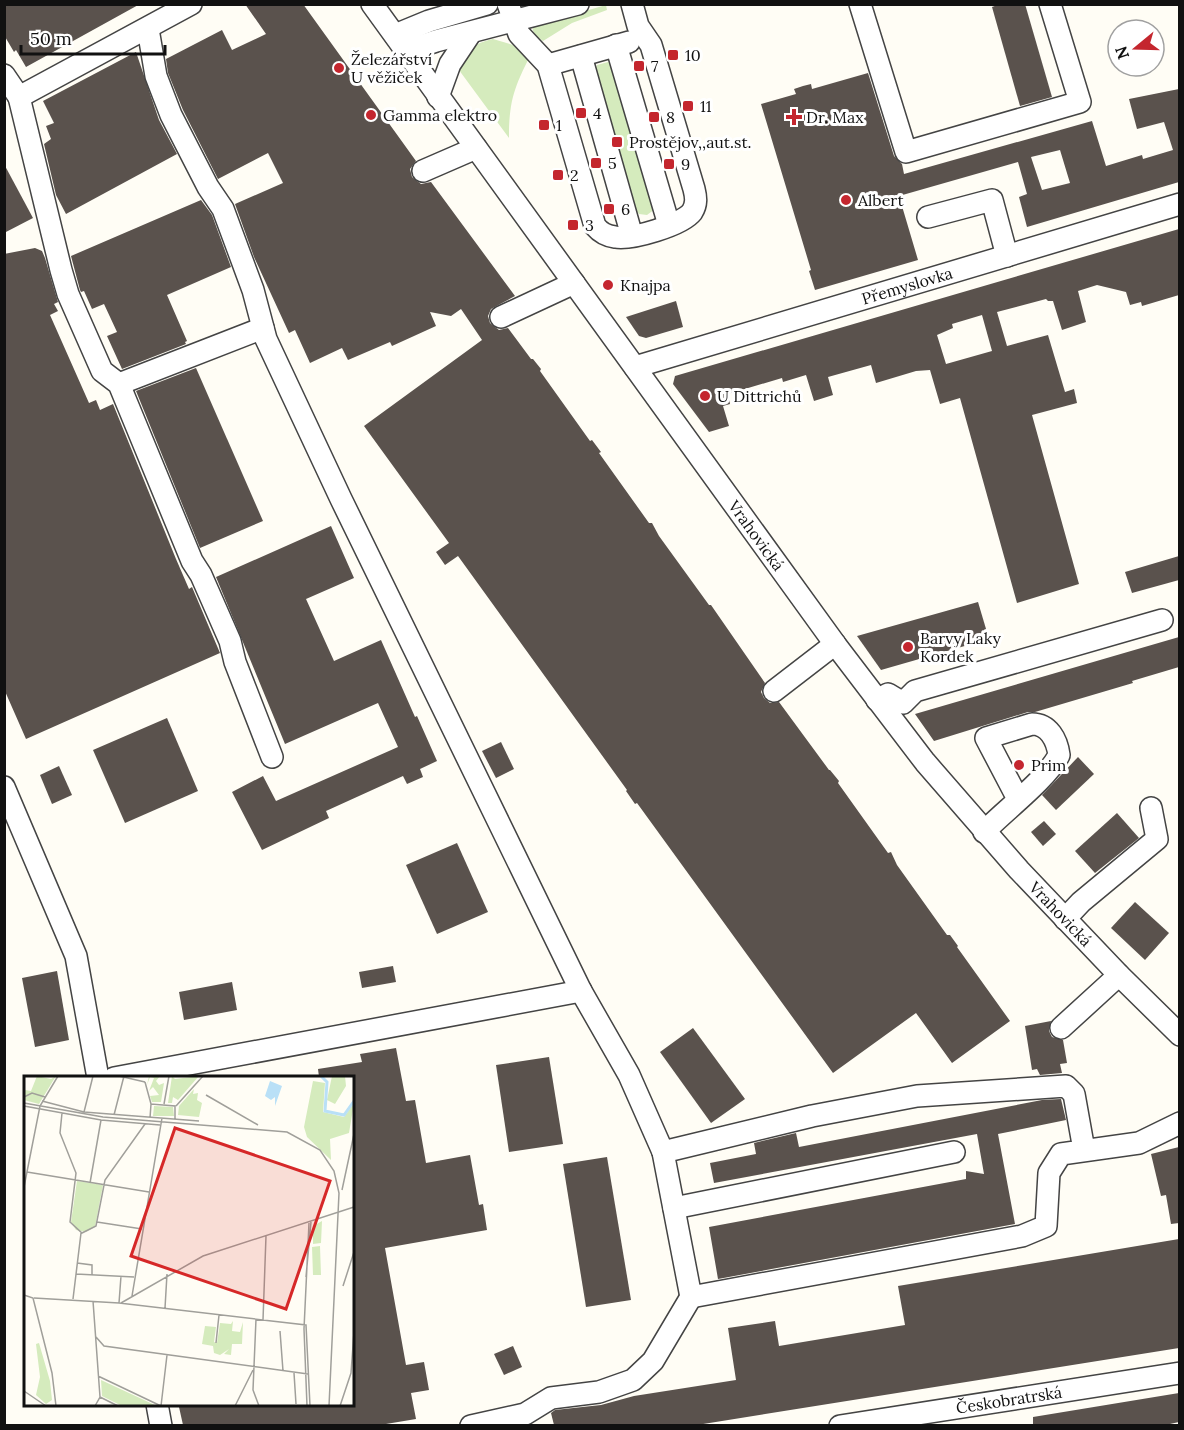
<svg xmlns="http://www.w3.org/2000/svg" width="1184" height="1430" font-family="Lora,serif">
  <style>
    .green { fill: #d5ebbd }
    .building { fill: #5a524d; fill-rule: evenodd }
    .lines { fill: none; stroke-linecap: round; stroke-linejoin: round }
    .minor-casing { stroke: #444; stroke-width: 24 }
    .minor { stroke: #fff; stroke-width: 21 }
    .poi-dot { fill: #c4262e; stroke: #fff; stroke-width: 2 }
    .labels { text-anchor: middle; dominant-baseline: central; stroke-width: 6; stroke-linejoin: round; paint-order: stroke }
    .poi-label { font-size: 16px; fill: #111; stroke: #fff; text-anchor: start }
    .street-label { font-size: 16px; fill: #111; stroke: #fff }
    .inset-river { fill: none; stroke: #b9e0f7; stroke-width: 3 }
    .inset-road { fill: none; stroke: #a09f9a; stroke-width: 1.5 }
    .view { fill: #d62828; fill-opacity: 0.15; stroke: #d62828; stroke-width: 3 }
    .inset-edge { fill: none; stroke: #111; stroke-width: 3 }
  </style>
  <rect width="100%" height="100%" fill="#fffdf5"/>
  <g class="green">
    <path d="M606,5L607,10L572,23L543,41C538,37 531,33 533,26Z"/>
    <path d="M493,39L513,45L528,60C513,90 509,104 509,138L456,66C466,51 474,43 493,39Z"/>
    <path d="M608,62L612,64L655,209L647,215L639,214L635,210L595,69L597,65Z"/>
  </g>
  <g class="building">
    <path d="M4,4H140L26,67L16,50L14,52L4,35Z"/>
    <path d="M245,4H303L416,161L410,169L412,177L421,184L431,182L515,296L491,309L488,316L490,323L499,330L508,328L531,359H533L541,369L540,371L590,441L592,440L601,452L599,453L649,523H652L659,536L709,605H711L765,683L761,692L764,698L770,703L779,702L829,770H830L839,781L838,783L888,853L891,852L897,865L947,935H950L958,946L957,947L1010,1021L952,1063L916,1013L833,1073L637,803L635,804L626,791L627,790L458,556L445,565L436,552L449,543L364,426L482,340L461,309L451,316L430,312L436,326L392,346L390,342L348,360L342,348L310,363L295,330L289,333L254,257L235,204L283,183L268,153L218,179L183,110L168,73L166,59L222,30L232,50L266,34Z"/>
    <path d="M1000,4H1025L1052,97L1020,106L992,7Z"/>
    <path d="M136,52L159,120L177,154L66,214L56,195L44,144L51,139L46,126L54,123L43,101Z"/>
    <path d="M868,73L894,156L902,164L904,174L1092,121L1106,166L1142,155L1143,159L1173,150L1164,122L1137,129L1129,99L1179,89V182L1027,227L1019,197L1027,194L1018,162L899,196L918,260L815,290L809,271L811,270L761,104L796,94L794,89L803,86L811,84L812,89ZM1060,150L1070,183L1042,190L1031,157Z"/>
    <path d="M4,164L33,218L4,233Z"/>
    <path d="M201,200L212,215L231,267L167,295L187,341L185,342L186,344L122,369L107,336L117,332L104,304L92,309L84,291L81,292L80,290L71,256Z"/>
    <path d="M1179,229V295L1142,306L1141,302L1130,305L1126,292L1097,285L1078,291L1086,322L1062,330L1053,301H1048L1046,299L997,312L1007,346L1048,335L1065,392L1074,389L1077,403L1032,415L1079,584L1017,603L960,398L940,404L930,370L916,371L876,383L871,365L828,377L833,395L814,401L806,375L783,382L782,378L728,394L730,404L723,406L729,426L709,432L673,384L675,376ZM982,315L992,351L946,364L937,335L953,328L952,324Z"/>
    <path d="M35,248L42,251L45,258L58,302L54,304L58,311L50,315L89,403L96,400L100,410L113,404L176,559L189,589L192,587L220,653L26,739L4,689V254Z"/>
    <path d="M676,301L683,327L646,338L639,336L626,317Z"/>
    <path d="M196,368L263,521L200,548L136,391Z"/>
    <path d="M331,526L354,578L306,599L334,661L381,640L415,717L417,716L437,761L420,769L423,777L407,784L403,776L326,811L329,818L262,850L232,792L263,776L276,801L398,747L378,703L285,744L216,577Z"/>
    <path d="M1179,556V580L1132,593L1125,572Z"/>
    <path d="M978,602L989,639L881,670L857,636Z"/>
    <path d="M1179,637V667L1132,681L1133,683L1035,712H1028L934,741L915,714Z"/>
    <path d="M167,718L198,791L125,823L93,750Z"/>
    <path d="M501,742L514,769L496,778L482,751Z"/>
    <path d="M1078,757L1094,774L1056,810L1042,795Z"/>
    <path d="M59,766L72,795L52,804L40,775Z"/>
    <path d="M1117,813L1139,838L1095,873L1075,851Z"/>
    <path d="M1044,821L1056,834L1043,846L1031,832Z"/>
    <path d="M457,843L488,912L437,934L406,865Z"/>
    <path d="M1135,902L1169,933L1145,960L1111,928Z"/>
    <path d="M393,966L396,982L362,988L359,972Z"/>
    <path d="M57,971L69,1040L35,1047L22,978Z"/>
    <path d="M232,982L237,1010L184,1020L179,992Z"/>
    <path d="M1051,1021L1049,1031L1052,1037L1063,1040L1067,1063L1060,1064L1062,1073L1040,1075L1037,1069L1032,1070L1025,1026Z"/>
    <path d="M693,1028L745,1099L711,1123L660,1052Z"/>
    <path d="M396,1048L406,1101L415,1100L426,1163L470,1155L479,1205L483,1204L487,1230L385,1248L406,1365L424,1362L429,1390L411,1393L416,1419L380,1425H183L179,1407L192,1404H352V1077H319L318,1069L362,1062L360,1054Z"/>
    <path d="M549,1057L563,1144L509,1152L496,1065Z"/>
    <path d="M1061,1099L1066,1120L998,1134L1015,1224L718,1279L709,1227L966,1179V1171L984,1174L977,1134L714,1183L710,1163L756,1154L754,1143L796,1133L799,1147L1042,1100Z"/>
    <path d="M1179,1147V1223L1171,1224L1166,1195L1161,1196L1151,1154Z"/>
    <path d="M607,1157L631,1300L586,1307L563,1164Z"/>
    <path d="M1179,1239V1348L697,1425H554L551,1413L555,1410L601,1405L634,1396L736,1380L728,1328L775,1321L779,1346L905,1325L898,1286Z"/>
    <path d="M513,1346L522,1367L504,1375L494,1354Z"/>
    <path d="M1179,1393V1422L1170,1424V1425H1033V1417Z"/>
  </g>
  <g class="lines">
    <defs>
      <g id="minor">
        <path id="s1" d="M372,4L835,644L925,762L1019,870L1119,975L1180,1035"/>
        <path d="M508,4L519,34L548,65L595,226C601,233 606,236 615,237C632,240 682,225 692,212C697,204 696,197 694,189L651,45L638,26L632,4"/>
        <path d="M860,4L906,152L1080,102L1050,4"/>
        <path d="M148,29L156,76L171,115L208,187L223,209L253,290L266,339L341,499L581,991L629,1075L663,1152"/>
        <path d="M395,35L429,21L487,4"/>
        <path d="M616,45L669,225"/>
        <path d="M406,51L436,41L578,4"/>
        <path d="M581,56L632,236"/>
        <path d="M548,65L629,42"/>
        <path d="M4,75L19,97L191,4"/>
        <path d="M19,97L61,270L68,294L102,371L119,384L192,561L201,575L230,641L235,662L272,757"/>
        <path d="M438,97L450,64L470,34"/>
        <path d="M423,171L476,148"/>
        <path d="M928,217L992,200L1007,256"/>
        <path d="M501,317L574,283"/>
        <path id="s2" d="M635,367L1180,204"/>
        <path d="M119,384L263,328"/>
        <path d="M774,691L835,644"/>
        <path d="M877,700L888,694L903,703L915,691L1162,620"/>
        <path d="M4,787L76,956L98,1078"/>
        <path d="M984,832C1004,811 1047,779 1059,755C1057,740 1049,724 1032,724L986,738L1018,799"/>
        <path d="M1065,919L1081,902L1157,839L1151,808"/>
        <path d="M1061,1028L1119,975"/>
        <path d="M114,1078L581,991"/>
        <path d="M1084,1150L1074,1094L1066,1086L917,1096L812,1116L663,1152L691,1297L1022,1236L1046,1226L1049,1173L1061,1154L1139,1143L1180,1123"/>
        <path d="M674,1208L954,1152"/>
        <path d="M157,1404L161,1426"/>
        <path d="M471,1426L525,1414L551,1398L599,1392L633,1380L653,1361L691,1297"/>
        <path id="s3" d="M840,1426L1180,1373"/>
      </g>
    </defs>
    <use href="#minor" class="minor-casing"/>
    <use href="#minor" class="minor"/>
  </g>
  <g class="poi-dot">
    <rect x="667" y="49" width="12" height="12" rx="3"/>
    <rect x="633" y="60" width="12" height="12" rx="3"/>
    <circle cx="339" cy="68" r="6"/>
    <rect x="682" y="100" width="12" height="12" rx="3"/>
    <rect x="575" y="107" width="12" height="12" rx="3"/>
    <circle cx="371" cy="115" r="6"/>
    <rect x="648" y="111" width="12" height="12" rx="3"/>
    <path d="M791 108h6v6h6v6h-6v6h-6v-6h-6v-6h6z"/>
    <rect x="538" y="119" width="12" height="12" rx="3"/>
    <rect x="611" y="136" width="12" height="12" rx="3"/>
    <rect x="590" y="157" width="12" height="12" rx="3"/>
    <rect x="663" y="158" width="12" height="12" rx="3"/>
    <rect x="552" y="169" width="12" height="12" rx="3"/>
    <circle cx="846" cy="200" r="6"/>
    <rect x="603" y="203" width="12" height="12" rx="3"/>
    <rect x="567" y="219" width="12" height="12" rx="3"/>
    <circle cx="608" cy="285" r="6"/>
    <circle cx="705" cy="396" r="6"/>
    <circle cx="908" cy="647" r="6"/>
    <circle cx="1019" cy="765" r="6"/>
  </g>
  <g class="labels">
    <g class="poi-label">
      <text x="685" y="55">10</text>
      <text x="351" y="59">Železářství<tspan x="351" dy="18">U věžiček</tspan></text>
      <text x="651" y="66">7</text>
      <text x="700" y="106">11</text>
      <text x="593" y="113">4</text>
      <text x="383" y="115">Gamma elektro</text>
      <text x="666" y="117">8</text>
      <text x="806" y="117">Dr. Max</text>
      <text x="556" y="125">1</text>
      <text x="629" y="142">Prostějov,,aut.st.</text>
      <text x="608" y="163">5</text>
      <text x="681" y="164">9</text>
      <text x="570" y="175">2</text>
      <text x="858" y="200">Albert</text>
      <text x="621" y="209">6</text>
      <text x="585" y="225">3</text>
      <text x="620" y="285">Knajpa</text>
      <text x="717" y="396">U Dittrichů</text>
      <text x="920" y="638">Barvy Laky<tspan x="920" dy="18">Kordek</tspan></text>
      <text x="1031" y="765">Prim</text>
    </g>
    <g class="street-label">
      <text stroke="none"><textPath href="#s2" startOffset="284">Přemyslovka</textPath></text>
      <text stroke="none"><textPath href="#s1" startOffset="656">Vrahovická</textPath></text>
      <text stroke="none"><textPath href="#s1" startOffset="1142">Vrahovická</textPath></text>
      <text stroke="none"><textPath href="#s3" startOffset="171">Českobratrská</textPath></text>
    </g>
  </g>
  <g transform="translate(24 1076)">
    <rect width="330" height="330" fill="#fffdf5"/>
    <path d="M13,0L27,3L32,0L15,28L0,24L1,14L7,15ZM125,0H136L132,5L135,9L140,7L137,26H128L126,20L135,19L129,11L125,15L130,2L126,1L123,9ZM148,0L151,3L175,0L154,24L149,21L148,27H144ZM308,0H321L322,10L311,28L303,24ZM289,5L301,7L299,36L320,41L330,27L325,57L306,63L307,84L283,61L280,51ZM170,13L169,18L174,17L173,24L178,27L175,41L154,39L155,30ZM130,30L149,31L150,40H129ZM53,105L79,109L71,151L62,156L52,154L47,146ZM298,145L297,167L289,168V150ZM296,170L297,199H289L288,171ZM209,245L208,255L216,256L219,246L218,268H208L207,279L200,278L205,273L196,279L190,277L189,270L178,268L181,250L192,251L190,266L193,267L196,247L207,248ZM15,267L26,305L28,324L22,328L12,319L16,301L12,268ZM77,304L133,330H98L78,320Z" fill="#d5ebbd"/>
    <path d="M246,5L258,10L251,30V21L247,24L241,20Z" fill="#b9e0f7"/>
    <path class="inset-river" d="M297,0L303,6L301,35L320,39L330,25"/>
    <path class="inset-road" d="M95,0L121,6M121,6L127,28M182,19L234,49M0,21L8,17L21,21M18,25L60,36L175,45M0,27L79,41L263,56L296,74L310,95L315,117L305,330M140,28L145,0M0,30L77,44L136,49M152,30L179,0M60,36L69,0M38,37L36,57L52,97L46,146L58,157L72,150L81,104L121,48M90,39L100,0M126,42L127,28L151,30V43M3,96L125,116M66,107L77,44M0,111L16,30L34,0M318,114L330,58M73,146L118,153M53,187L68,189V199M52,198L110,201M282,201L287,146M319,210L330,176M0,219L9,222L28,297L32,330M108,220L138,42M10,222L95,227L282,249L286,330M49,223L57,157M69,225L76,321L71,330M95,227L97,200M97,227L179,180L330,131M141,232L143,198M232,243L229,314L235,330M239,244L242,160M256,255L259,295M72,261L80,270L284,298M192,267L195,239M270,297L272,328M74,300L137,330M0,315L22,330M76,321L94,330M137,330L143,279M211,330L229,294M283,330L280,253L285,147M316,330L327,297L330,256"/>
    <path class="view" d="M151,52L306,105L262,233L107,180Z"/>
    <rect width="330" height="330" class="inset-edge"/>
  </g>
  <rect width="1184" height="1430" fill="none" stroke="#111111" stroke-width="12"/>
  <g transform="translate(1136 48) rotate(251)"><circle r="28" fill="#ffffff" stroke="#a0a0a0" stroke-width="1.5"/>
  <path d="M0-4.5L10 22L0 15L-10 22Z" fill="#c4262e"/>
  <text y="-9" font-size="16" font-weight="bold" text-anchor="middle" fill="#111111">N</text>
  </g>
  <path d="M21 45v9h144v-9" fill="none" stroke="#111111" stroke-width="3"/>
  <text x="30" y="45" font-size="18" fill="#111111" stroke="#ffffff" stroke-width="4.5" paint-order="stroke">50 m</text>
</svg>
